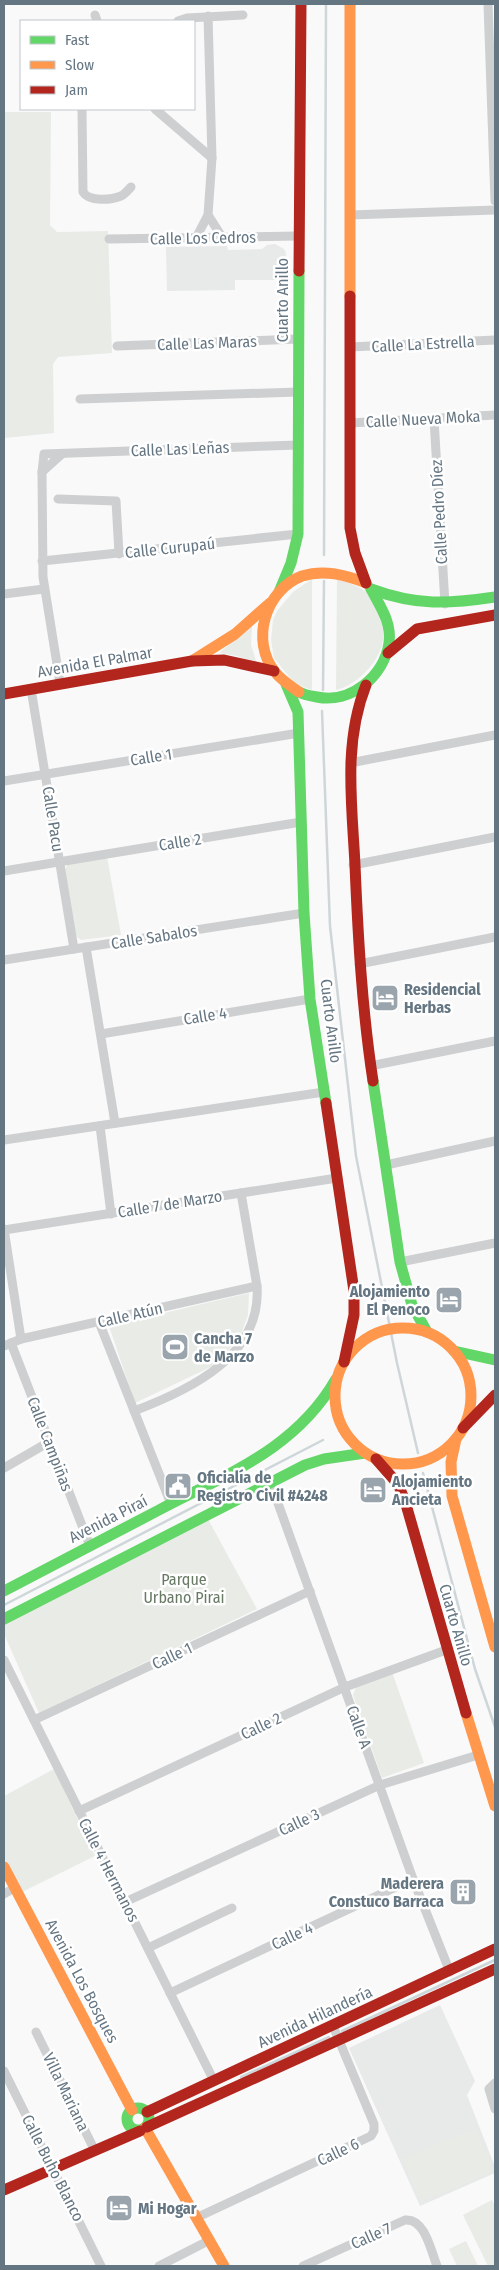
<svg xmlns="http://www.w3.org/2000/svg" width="499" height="2270" font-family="'Fira Sans Condensed',sans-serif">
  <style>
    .built { fill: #e8e9e9 }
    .green { fill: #e8ebe6 }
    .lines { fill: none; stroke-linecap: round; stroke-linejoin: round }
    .stream { stroke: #ced6d9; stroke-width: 2.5 }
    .street { stroke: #cecfd0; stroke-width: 9 }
    .fast { stroke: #63d668; stroke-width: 11 }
    .slow { stroke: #ff974d; stroke-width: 11 }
    .jam { stroke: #b3261e; stroke-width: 11 }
    .labels { text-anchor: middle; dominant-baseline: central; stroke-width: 5; stroke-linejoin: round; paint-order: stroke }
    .street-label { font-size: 16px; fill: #657683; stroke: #fff }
    .poi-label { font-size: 16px; font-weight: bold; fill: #657683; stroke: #fff; text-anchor: start }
    .park-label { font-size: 16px; fill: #687a64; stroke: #fff }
  </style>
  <rect width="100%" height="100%" fill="#f9f9f9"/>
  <g class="built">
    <path d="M275,244L284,249L286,253V280H235V290L167,291L166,247L227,246L228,250L262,249L267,245Z"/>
    <path d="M440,2005L475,2081L467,2095L495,2167V2173L420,2206L349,2048Z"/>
  </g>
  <g class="green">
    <path d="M4,112H51L50,225L57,232L108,231L112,353L58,357L53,364L54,433L4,438Z"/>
    <path d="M312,579V690L295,684L274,658L271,640L273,620L277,611L293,592Z"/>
    <path d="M337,579C348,583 364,587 371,597C375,605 382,621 383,630C387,655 359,685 336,690Z"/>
    <path d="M252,626L251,645L257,664L237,656L219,653Z"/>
    <path d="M107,857L121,935L81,940L76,936L65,869L68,864Z"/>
    <path d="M249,1293L248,1315L241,1334L219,1363L135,1403L109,1326Z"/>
    <path d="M208,1519L257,1609L39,1713L4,1634V1624Z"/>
    <path d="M392,1672L424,1763L382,1778L353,1695L356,1687Z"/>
    <path d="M54,1769L95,1856L22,1892L4,1858V1796Z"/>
    <path d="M476,2128L494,2172L420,2202L402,2158Z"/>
    <path d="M492,2200L495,2206V2266H488L463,2215Z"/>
    <path d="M466,2241L478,2266H457L449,2249Z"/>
  </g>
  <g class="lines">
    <g class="stream">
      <path d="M324,555L326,4"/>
      <path d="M323,690L324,581"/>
      <path d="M322,711L330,926L356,1156L397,1363L418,1453"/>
      <path d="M423,1473L475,1669L495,1727"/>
      <path d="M4,1605L323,1440"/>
      <path d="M342,2031L495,1960"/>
      <path d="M241,2077L329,2037"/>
      <path d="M495,2090V2094"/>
    </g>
    <g class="street">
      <path d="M488,4L495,201"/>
      <path d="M95,15L97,21"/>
      <path d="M178,21L187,18L243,15"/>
      <path d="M82,109L83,192C89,202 111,200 121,196C125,194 128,190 131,187"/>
      <path d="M155,109L212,158"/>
      <path d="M208,215L222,237"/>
      <path d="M350,215L495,210"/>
      <path d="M196,238L208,215L212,158L208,16"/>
      <path d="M109,239L298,236"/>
      <path d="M117,346L298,339"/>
      <path d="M350,347L495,340"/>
      <path d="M80,399L298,392"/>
      <path d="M434,419L445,604"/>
      <path d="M350,423L495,415"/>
      <path d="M42,472L62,454"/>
      <path d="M58,499L116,501L119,554"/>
      <path d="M42,561L298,534"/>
      <path d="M4,594L44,589"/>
      <path d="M60,683L43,577L42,472L44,454L298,445"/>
      <path d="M31,689L74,949"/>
      <path d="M350,763L495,735"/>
      <path d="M4,781L299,733"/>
      <path d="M353,865L495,837"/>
      <path d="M4,871L301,822"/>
      <path d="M86,947L115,1123"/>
      <path d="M4,960L304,913"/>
      <path d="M359,964L495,937"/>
      <path d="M101,1034L310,999"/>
      <path d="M370,1066L495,1041"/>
      <path d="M100,1126L111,1214"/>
      <path d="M4,1140L324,1092"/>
      <path d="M386,1165L495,1141"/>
      <path d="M4,1229L21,1339"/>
      <path d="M4,1230L337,1178"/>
      <path d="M400,1262L495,1243"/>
      <path d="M99,1322L171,1504"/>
      <path d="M11,1343L90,1546"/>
      <path d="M4,1346L21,1339L257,1286"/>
      <path d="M134,1411C190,1390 262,1356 257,1286L241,1193"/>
      <path d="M4,1468L49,1442"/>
      <path d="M270,1481L413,1879L450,1972"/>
      <path d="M4,1660L214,2081"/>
      <path d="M34,1720L310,1591"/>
      <path d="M79,1811L345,1687L446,1650"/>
      <path d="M4,1894L14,1888"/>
      <path d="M125,1902L380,1785L478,1755"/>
      <path d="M148,1948L232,1908"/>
      <path d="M170,1993L413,1879"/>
      <path d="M36,2032L95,2151"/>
      <path d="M4,2071L101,2266"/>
      <path d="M495,2083L489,2089L495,2109"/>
      <path d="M198,2217L371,2136L374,2131V2124L333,2026"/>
      <path d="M159,2266L210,2240"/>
      <path d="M303,2266L405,2220C425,2218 431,2251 437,2266"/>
    </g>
    <g class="fast">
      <path d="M371,589C417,606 448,604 495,597"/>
      <path d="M279,592L291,563L298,534L299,271"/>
      <path d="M286,684L298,712L304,913L310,999L326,1103"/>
      <path d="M299,692C304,695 311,696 317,697C351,704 384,676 389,643C392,623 380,606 371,589"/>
      <path d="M373,1081L400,1262L412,1305L427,1332"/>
      <path d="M454,1351L495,1360"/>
      <path d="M4,1591C56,1564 107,1537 159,1510C227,1474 296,1449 336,1379"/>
      <path d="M4,1619L305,1465L324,1459L365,1453"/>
      <circle cx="138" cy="2119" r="11"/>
    </g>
    <g class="slow">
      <path d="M350,4V296"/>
      <path d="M192,661L235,634L270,603"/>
      <path d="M299,692C291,686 281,680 275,672C250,641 265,590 302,576C324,569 346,575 366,583"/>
      <circle cx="403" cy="1396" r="68"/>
      <path d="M456,1439L451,1462L452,1496L495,1647"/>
      <path d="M466,1713L495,1806"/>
      <path d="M4,1867L132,2110"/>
      <path d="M145,2128L224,2266"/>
    </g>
    <g class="jam">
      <path d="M299,271L301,4"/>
      <path d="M350,296V528L355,553L366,583"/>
      <path d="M388,653L417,629L495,615"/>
      <path d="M366,685C343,743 352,804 355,865C358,937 362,1009 373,1081"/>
      <path d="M4,694L192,661L224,660L274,671"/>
      <path d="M326,1103L354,1291V1315L344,1362"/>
      <path d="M463,1428L495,1395"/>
      <path d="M376,1459L398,1484L405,1501L466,1713"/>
      <path d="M147,2112L495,1949"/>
      <path d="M147,2127L495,1969"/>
      <path d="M4,2190L140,2131"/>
    </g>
  </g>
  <defs>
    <symbol id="hotel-square" viewBox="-11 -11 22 22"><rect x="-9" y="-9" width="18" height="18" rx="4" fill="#99a4ac" stroke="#fff"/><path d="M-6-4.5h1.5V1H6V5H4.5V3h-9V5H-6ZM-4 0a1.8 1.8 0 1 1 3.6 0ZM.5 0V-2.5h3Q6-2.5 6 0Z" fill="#fff"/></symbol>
    <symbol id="stadium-square" viewBox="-11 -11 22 22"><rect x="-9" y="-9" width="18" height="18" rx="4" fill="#99a4ac" stroke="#fff"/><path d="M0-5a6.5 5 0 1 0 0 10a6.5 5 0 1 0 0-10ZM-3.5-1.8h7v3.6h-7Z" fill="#fff"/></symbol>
    <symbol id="civic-square" viewBox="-11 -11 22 22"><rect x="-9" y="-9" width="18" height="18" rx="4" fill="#99a4ac" stroke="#fff"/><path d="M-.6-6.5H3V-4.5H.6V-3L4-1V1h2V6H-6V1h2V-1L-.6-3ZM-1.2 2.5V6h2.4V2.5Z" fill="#fff"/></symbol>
    <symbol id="building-square" viewBox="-11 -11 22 22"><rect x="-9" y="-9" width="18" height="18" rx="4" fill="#99a4ac" stroke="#fff"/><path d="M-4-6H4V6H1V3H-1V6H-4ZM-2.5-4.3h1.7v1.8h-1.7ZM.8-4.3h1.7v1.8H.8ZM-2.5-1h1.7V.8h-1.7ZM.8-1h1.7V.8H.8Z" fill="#fff"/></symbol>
  </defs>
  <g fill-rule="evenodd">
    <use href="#hotel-square" x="369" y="982" width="32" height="32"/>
    <use href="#hotel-square" x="433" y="1284" width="32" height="32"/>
    <use href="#stadium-square" x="159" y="1331" width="32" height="32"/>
    <use href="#civic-square" x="162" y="1470" width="32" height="32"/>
    <use href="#hotel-square" x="357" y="1474" width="32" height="32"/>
    <use href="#building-square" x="447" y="1876" width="32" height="32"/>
    <use href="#hotel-square" x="103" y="2192" width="32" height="32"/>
  </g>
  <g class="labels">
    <g class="street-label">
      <text transform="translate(203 238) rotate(-1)">Calle Los Cedros</text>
      <text transform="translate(282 300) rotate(-90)">Cuarto Anillo</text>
      <text transform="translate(207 343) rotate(-2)">Calle Las Maras</text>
      <text transform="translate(423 344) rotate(-3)">Calle La Estrella</text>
      <text transform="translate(423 419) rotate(-3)">Calle Nueva Moka</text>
      <text transform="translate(180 449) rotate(-2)">Calle Las Leñas</text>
      <text transform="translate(439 512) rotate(-93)">Calle Pedro Díez</text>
      <text transform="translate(170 548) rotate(-6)">Calle Curupaú</text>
      <text transform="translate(95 662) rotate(-10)">Avenida El Palmar</text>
      <text transform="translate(151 757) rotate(-9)">Calle 1</text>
      <text transform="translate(53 819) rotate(81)">Calle Pacu</text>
      <text transform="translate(180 842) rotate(-9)">Calle 2</text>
      <text transform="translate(154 937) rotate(-9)">Calle Sabalos</text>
      <text transform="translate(205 1016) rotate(-9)">Calle 4</text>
      <text transform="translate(331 1021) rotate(83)">Cuarto Anillo</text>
      <text transform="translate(170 1204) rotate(-9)">Calle 7 de Marzo</text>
      <text transform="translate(130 1315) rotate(-13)">Calle Atún</text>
      <text transform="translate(50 1444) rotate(69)">Calle Campiñas</text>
      <text transform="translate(108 1519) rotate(-27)">Avenida Piraí</text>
      <text transform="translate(456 1625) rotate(74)">Cuarto Anillo</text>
      <text transform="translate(172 1656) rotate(-25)">Calle 1</text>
      <text transform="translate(261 1726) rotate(-25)">Calle 2</text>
      <text transform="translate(359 1727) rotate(70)">Calle A</text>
      <text transform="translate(299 1822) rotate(-25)">Calle 3</text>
      <text transform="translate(109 1870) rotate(63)">Calle 4 Hermanos</text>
      <text transform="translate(292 1936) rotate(-25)">Calle 4</text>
      <text transform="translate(82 1981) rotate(62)">Avenida Los Bosques</text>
      <text transform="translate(315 2017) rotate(-25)">Avenida Hilandería</text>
      <text transform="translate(66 2092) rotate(64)">Villa Mariana</text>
      <text transform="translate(338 2152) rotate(-25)">Calle 6</text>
      <text transform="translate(53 2168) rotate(63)">Calle Buho Blanco</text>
      <text transform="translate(371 2236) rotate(-24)">Calle 7</text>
    </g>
    <g class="poi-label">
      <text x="404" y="989">Residencial<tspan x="404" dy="18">Herbas</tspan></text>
      <text x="430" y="1291" text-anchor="end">Alojamiento<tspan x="430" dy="18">El Penoco</tspan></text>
      <text x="194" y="1338">Cancha 7<tspan x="194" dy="18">de Marzo</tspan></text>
      <text x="197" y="1477">Oficialía de<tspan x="197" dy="18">Registro Civil #4248</tspan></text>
      <text x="392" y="1481">Alojamiento<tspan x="392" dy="18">Ancieta</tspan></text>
      <text x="444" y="1883" text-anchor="end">Maderera<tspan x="444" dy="18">Constuco Barraca</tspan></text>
      <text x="138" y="2208">Mi Hogar</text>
    </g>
    <g class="park-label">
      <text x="184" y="1579">Parque<tspan x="184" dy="18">Urbano Pirai</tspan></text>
    </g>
  </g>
  <rect width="499" height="2270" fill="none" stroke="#657683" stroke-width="10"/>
  <rect x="20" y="20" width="175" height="90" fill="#ffffff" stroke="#c1c8cd"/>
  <rect x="30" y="36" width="25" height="8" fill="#63d668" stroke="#c1c8cd"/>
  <text x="65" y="45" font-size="15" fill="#657683">Fast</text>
  <rect x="30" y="61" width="25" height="8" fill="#ff974d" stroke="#c1c8cd"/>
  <text x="65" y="70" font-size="15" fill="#657683">Slow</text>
  <rect x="30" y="86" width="25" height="8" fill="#b3261e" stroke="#c1c8cd"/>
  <text x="65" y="95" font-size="15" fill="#657683">Jam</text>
</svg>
